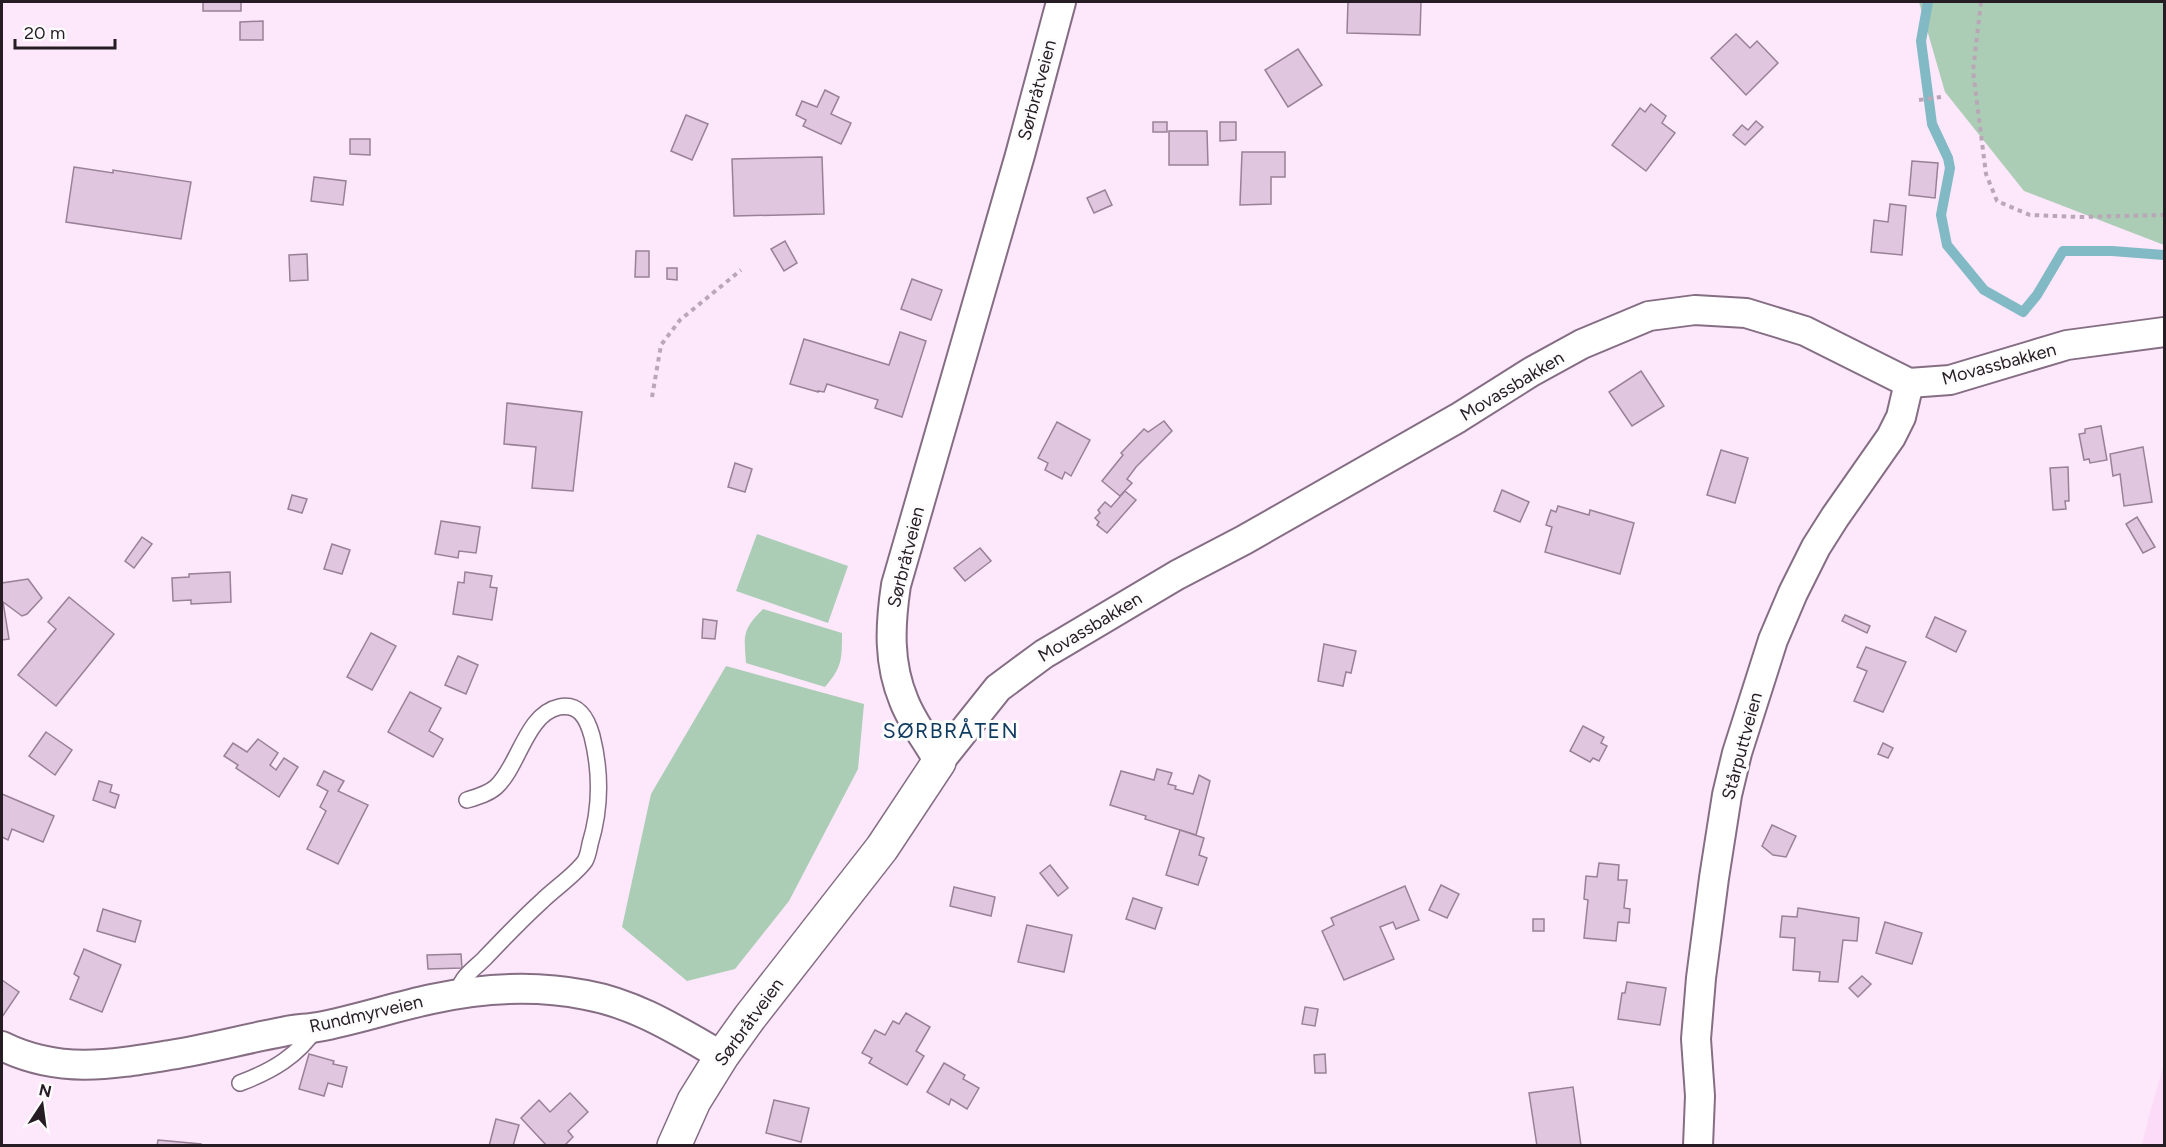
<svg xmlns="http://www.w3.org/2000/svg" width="2166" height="1147" font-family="Figtree,sans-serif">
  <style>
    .built { fill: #fcdbf9 }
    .green { fill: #accdb5 }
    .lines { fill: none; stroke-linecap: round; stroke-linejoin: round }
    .stream { stroke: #81b9c4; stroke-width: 10 }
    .building { fill: #e0c6de; stroke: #998197; stroke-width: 1.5 }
    .lane-casing { stroke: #856e84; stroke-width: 18 }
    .street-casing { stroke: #856e84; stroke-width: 32 }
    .secondary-casing { stroke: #856e84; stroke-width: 36 }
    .path { stroke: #b9a7b7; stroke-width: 4; stroke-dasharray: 4.5 4.5; stroke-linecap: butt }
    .lane { stroke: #fff; stroke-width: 15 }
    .street { stroke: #fff; stroke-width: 28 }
    .secondary { stroke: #fff; stroke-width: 33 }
    .labels { text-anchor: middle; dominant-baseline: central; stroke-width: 6; stroke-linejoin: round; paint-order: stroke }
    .street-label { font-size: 18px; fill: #251c24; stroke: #fcfcfc }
    .quarter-label { font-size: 21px; letter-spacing: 1.5px; fill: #0f3a5f; stroke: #fcfcfc }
  </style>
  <rect width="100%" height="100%" fill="#fde7fb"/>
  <path class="built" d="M2164,1064V1145H2142L2149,1116Z"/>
  <g class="green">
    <path d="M1919,2H2164V245L2024,191L1945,92Z"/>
    <path d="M757,534L848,566L828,623L736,591Z"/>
    <path d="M763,609L842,633C842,660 842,667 825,687L746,663C744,635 742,630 763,609Z"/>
    <path d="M726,666L864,704L858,769L789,901L735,969L687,981L622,927L651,794Z"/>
  </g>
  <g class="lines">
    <path class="stream" d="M1928,2L1921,41L1932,124L1948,158L1950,168L1941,215L1947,245L1984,290L2023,312L2037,295L2063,251H2112L2164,255"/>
  </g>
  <g class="building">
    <rect x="203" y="2" width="38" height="9"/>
    <path d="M1348,2H1421L1420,35L1347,33Z"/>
    <path d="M263,21V40H240V22Z"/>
    <path d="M1736,34L1750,48L1757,41L1778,63L1746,95L1711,58Z"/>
    <path d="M1298,49L1322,85L1288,107L1265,70Z"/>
    <path d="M825,90L839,97L831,114L851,123L841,144L803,126L806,120L796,115L802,101L817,107Z"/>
    <path d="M1651,104L1666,116L1662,123L1675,133L1646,171L1612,145L1640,108L1645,112Z"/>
    <path d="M686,115L708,124L692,160L671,151Z"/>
    <path d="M1756,121L1763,127L1745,145L1733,135L1742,125L1748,130Z"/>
    <rect x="1153" y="122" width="14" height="10"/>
    <path d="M1220,122H1236V140L1220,141Z"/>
    <path d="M1169,131H1207L1208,165H1169Z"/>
    <path d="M350,139H370V155L350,154Z"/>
    <path d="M1242,152H1285V177H1271V204L1240,205Z"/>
    <path d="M822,157L824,214L734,216L732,159Z"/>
    <path d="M1912,161L1938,163L1935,198L1909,195Z"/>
    <path d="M74,167L113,173V170L191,182L181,239L66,222Z"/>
    <path d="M314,177L346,181L343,205L311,201Z"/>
    <path d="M1105,190L1112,205L1094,213L1087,198Z"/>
    <path d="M1890,204L1906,206L1902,255L1871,252L1874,220L1888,222Z"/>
    <path d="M785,241L797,263L784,271L771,249Z"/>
    <path d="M636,251H649V277H635Z"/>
    <path d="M307,254L308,280L290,281L289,255Z"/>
    <path d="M667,268H677V280L667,279Z"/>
    <path d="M912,279L942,290L931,320L901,309Z"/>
    <path d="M900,332L926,341L902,417L875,408L878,400L827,384L824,392L818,391V392L790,384L804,339L889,365Z"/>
    <path d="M1641,371L1664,406L1632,426L1609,392Z"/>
    <path d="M507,403L582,412L573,491L532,488L536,447L504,444Z"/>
    <path d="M1164,421L1172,431L1136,467L1127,479L1132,483L1120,496L1102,481L1123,455L1121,453L1144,429L1148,432Z"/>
    <path d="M1057,422L1090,440L1071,476L1065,472L1062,479L1045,470L1048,463L1038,458Z"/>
    <path d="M2101,426L2107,460L2090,463L2089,459L2084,460L2079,434L2085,433V429Z"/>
    <path d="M2143,447L2152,502L2124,506L2120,474L2113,476L2110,454Z"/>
    <path d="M1721,450L1748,458L1735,503L1707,495Z"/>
    <path d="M735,463L752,469L745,492L728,487Z"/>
    <path d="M2068,467L2069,501H2065L2066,509L2053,510L2050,468Z"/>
    <path d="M1502,490L1529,502L1520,522L1494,511Z"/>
    <path d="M1125,491L1136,500L1107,533L1097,525L1099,522L1095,518L1100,513L1098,510L1105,502L1111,507Z"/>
    <path d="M292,495L307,499L302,513L288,509Z"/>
    <path d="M1558,506L1589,515L1590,510L1634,523L1620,574L1545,552L1552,527L1546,525L1551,510L1556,512Z"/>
    <path d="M2137,517L2155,547L2143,553L2126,524Z"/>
    <path d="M441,521L480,527L476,553L459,551L458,558L435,554Z"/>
    <path d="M142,537L152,544L134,568L125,561Z"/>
    <path d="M332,544L350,550L342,574L324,569Z"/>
    <path d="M980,548L991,561L965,581L954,568Z"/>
    <path d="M230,572L231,602L191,604V600L173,601L172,578L189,577V574Z"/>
    <path d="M465,572L492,576L490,587L497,588L492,620L453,614L458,582L464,583Z"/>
    <path d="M28,579L42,598L27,614L22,616L3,602L9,639L2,640V583Z"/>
    <path d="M69,597L114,634L56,706L18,675L56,629L48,622Z"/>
    <path d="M1845,615L1870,626L1867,633L1842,621Z"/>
    <path d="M1935,617L1966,631L1956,652L1926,637Z"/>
    <path d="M703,619L717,621L715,639L702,638Z"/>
    <path d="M371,633L396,646L372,690L347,677Z"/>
    <path d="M1324,644L1356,651L1351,673L1346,672L1343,686L1318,681Z"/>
    <path d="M1866,647L1906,662L1883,712L1854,701L1867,671L1857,667Z"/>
    <path d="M458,656L478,665L466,694L445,685Z"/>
    <path d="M410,692L441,708L429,731L443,739L433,757L388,732Z"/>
    <path d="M1583,726L1604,737L1601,743L1607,746L1599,761L1593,758L1590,762L1570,751Z"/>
    <path d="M46,732L72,750L55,775L29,756Z"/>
    <path d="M258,739L278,753L270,765L276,770L284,758L298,767L279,797L236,768L238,765L224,756L233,743L247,752Z"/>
    <path d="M1883,743L1893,748L1888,758L1878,754Z"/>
    <path d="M1157,769L1172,773L1168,784L1176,786L1175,789L1193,794L1199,775L1210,781L1196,835L1145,819L1146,816L1110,805L1121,771L1154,780Z"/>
    <path d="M324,771L344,781L338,791L368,805L338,864L307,849L326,811L320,807L328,791L317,785Z"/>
    <path d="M99,781L112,785L110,792L119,795L115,808L93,800Z"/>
    <path d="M2,794L54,816L43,842L12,829L8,840L2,837Z"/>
    <path d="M1772,825L1796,836L1786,857L1773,855L1762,846Z"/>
    <path d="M1180,830L1204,838L1199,855L1207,858L1198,885L1166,875Z"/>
    <path d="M1599,863L1619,865L1618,880H1627L1624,908L1630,909L1629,923L1618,922L1616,941L1584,938L1588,900L1584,899L1586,876L1597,877Z"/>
    <path d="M1050,865L1068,888L1058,896L1040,873Z"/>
    <path d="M1441,885L1459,894L1447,918L1429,910Z"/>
    <path d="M1405,886L1419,920L1396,929L1393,922L1380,927L1394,959L1344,980L1322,931L1334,925L1331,918Z"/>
    <path d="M954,887L995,897L991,916L950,906Z"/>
    <path d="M1133,898L1162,908L1155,929L1126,919Z"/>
    <path d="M1798,908L1859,918L1857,941L1843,940L1838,982L1819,981L1820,972L1793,970L1795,938L1780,937L1782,916L1797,917Z"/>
    <path d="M103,909L141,921L135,942L97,931Z"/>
    <rect x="1533" y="919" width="11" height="12"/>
    <path d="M1885,922L1922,933L1912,964L1876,953Z"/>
    <path d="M1027,925L1072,935L1064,972L1018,962Z"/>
    <path d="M84,949L121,965L102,1012L70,999L79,977L74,974Z"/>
    <path d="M461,954L462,968L428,969L427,955Z"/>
    <path d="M1862,976L1871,984L1858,997L1849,988Z"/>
    <path d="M2,980L19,992L2,1017Z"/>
    <path d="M1627,982L1666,988L1660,1025L1618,1019L1622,993H1625Z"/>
    <path d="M1305,1007L1318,1009L1315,1026L1302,1024Z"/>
    <path d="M906,1013L930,1027L916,1051L924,1056L907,1085L869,1063L872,1058L862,1053L875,1030L885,1035L893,1021L899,1024Z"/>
    <path d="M309,1054L334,1061L333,1064L347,1067L342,1087L328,1083L324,1096L299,1089Z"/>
    <path d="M1325,1054L1326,1073H1315L1314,1055Z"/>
    <path d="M944,1063L965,1075L963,1079L979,1088L967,1109L951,1099L949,1105L927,1092Z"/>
    <path d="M1573,1087L1581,1146H1537L1529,1093Z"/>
    <path d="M570,1093L588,1112L568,1131L573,1137L564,1146H547L521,1118L539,1100L550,1112Z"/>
    <path d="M774,1100L809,1108L801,1142L766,1133Z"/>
    <path d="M496,1119L519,1125L513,1146H489Z"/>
    <path d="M158,1140L201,1144V1146H157Z"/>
  </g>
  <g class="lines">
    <defs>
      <g id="lane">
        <path d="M458,995C459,978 473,970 484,959C503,939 521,920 542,901C554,889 575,875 585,861C588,856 589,849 590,844C601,808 601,772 592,736C587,718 579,703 559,707C526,714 519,766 496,787C488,794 477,797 467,800"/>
        <path d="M240,1083C272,1071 298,1056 317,1027"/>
      </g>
      <g id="street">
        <path d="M1061,2L1020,155L896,585C890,625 888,663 904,701C912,722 928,742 939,762L998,688L1044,654L1177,575L1244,540L1458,418L1531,372L1582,344L1649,316L1695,310L1746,313L1805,331L1909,383L1950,380L2067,345L2164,332"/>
        <path d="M2,1046C59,1074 110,1065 170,1055C208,1049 244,1039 282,1032C293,1029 306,1029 318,1027C356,1020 394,1007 432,999C482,988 536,985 586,995C636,1004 678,1031 722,1056"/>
        <path d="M1698,1146L1700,1096L1696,1039L1701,978L1714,878L1727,795L1737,753L1773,640L1793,593L1816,547L1835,517L1891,437L1901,417L1909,383"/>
      </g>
      <path id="secondary" d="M674,1146L694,1101L722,1056L750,1017L882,848L939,762"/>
    </defs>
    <use href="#lane" class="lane-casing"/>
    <use href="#street" class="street-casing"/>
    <use href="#secondary" class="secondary-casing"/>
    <g class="path">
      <path d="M1981,2L1973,71L1986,174L1997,201L2030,215L2080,217L2164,215"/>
      <path d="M1919,100L1941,97"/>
      <path d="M652,397L661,345L680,320L741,270"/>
    </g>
    <use href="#lane" class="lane"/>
    <use href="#street" class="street"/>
    <use href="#secondary" class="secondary"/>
  </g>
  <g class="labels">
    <g class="street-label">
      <text transform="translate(1037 90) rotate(-75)">Sørbråtveien</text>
      <text transform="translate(1999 364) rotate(-15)">Movassbakken</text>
      <text transform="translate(1512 386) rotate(-31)">Movassbakken</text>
      <text transform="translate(906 557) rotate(-76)">Sørbråtveien</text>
      <text transform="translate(1090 627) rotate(-31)">Movassbakken</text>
      <text transform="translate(1742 746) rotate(-75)">Stårputtveien</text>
      <text transform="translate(366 1014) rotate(-13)">Rundmyrveien</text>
      <text transform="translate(749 1022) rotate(-54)">Sørbråtveien</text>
    </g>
    <g class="quarter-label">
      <text x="951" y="730">SØRBRÅTEN</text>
    </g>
  </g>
  <rect width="2166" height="1147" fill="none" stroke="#251c24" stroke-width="6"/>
  <g transform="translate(42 1105) rotate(13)" stroke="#fcfcfc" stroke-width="4.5" paint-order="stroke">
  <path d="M0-4.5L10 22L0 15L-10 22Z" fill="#251c24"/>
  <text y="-9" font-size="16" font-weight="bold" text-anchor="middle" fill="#251c24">N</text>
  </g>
  <path d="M15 39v9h100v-9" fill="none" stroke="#251c24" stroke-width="3"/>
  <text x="24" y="39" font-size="18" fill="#251c24" stroke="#fcfcfc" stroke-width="4.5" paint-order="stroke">20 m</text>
</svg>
